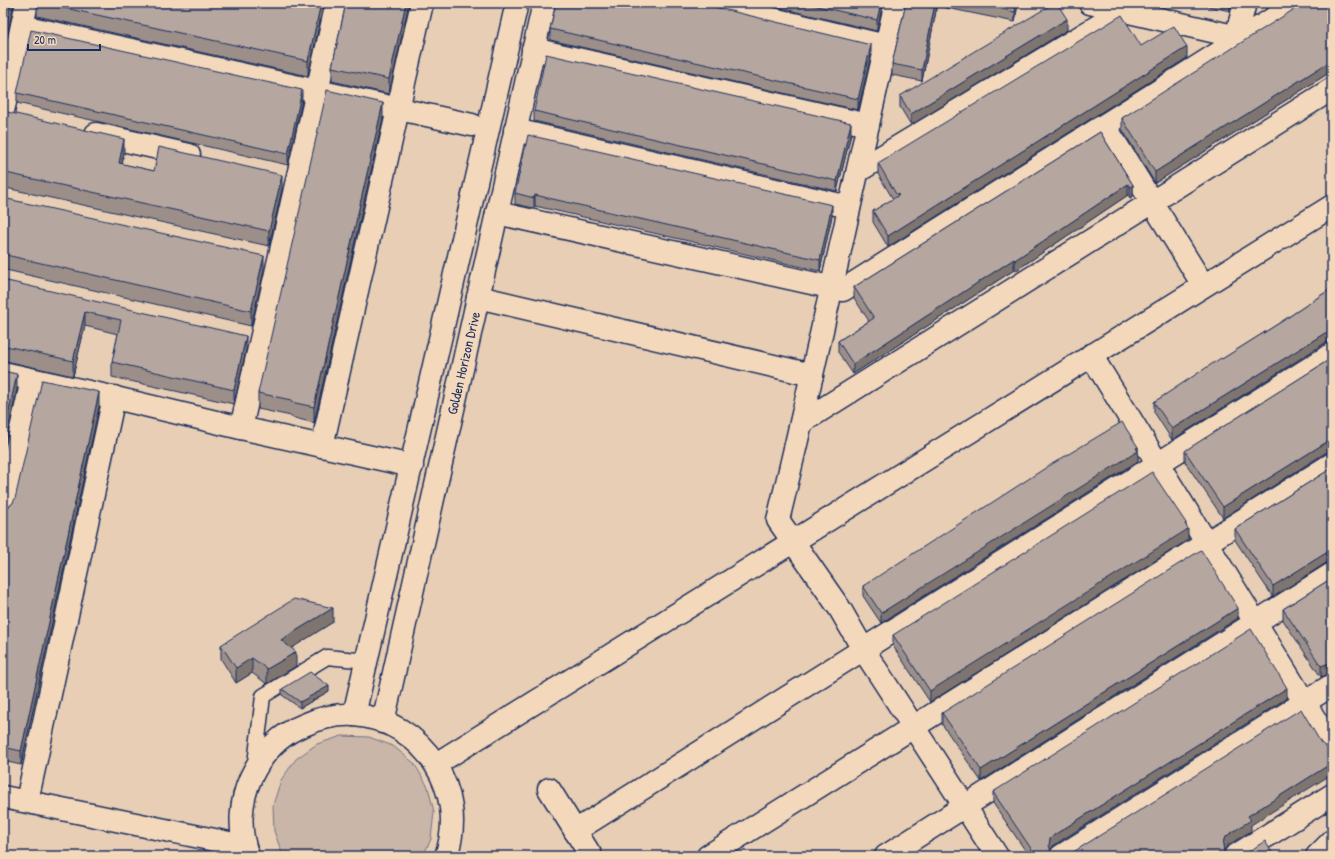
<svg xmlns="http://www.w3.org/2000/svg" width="1335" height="859" font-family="'Patrick Hand',sans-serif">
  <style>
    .green { fill: #c9b6a9; stroke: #727284 }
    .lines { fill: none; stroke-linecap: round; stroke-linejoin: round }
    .lane-casing { stroke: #1b2f5e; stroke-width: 17 }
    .street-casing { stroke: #1b2f5e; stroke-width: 25 }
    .secondary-casing { stroke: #1b2f5e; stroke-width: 25 }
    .lane { stroke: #f4d8bb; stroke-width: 14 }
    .street { stroke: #f4d8bb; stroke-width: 22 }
    .secondary { stroke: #f4d8bb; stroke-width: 22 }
    .wall { fill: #9c8f8a; stroke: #1b2f5e }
    .shaded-wall { fill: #7f7470; stroke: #1b2f5e }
    .building { fill: #b5a6a0; stroke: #1b2f5e }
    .labels { text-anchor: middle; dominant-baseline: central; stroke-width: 4; stroke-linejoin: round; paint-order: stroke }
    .street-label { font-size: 14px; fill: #1b2f5e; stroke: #f4d8bb }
  </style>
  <rect width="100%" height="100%" fill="#e7ceb5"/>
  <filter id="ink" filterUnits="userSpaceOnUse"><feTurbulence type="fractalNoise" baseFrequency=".025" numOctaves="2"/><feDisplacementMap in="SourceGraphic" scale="8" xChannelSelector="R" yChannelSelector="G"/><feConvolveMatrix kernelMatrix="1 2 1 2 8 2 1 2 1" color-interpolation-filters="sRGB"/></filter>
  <g filter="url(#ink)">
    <path class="green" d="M342,736L369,737L393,746L414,763L428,787L434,812L431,839L423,856H283L274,831L273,805L281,780L296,759L317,744Z"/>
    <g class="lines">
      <defs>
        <path id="lane" d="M255,764L263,696L327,657L367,661"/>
        <g id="street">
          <path d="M705,3L886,46"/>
          <path d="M896,3C855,175 820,348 778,520L840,609L863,649L997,856"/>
          <path d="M1090,3L1242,38"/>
          <path d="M22,26L472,125"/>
          <path d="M1236,37L1245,3"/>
          <path d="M533,49L868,125"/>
          <path d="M3,111L27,3"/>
          <path d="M1105,126L1203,285"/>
          <path d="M515,130L849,207"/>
          <path d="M96,134L189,155"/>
          <path d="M858,171L1123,11"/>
          <path d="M497,213L843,290L1298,3"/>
          <path d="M478,297L812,375"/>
          <path d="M1091,355L1332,747"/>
          <path d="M3,373L107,396L241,428L412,466"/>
          <path d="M802,422L1332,89"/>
          <path d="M241,428L337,3"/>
          <path d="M322,446L422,3"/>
          <path d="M3,511L32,380"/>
          <path d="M436,764L1332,206"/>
          <path d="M549,789L591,856"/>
          <path d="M3,797L244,846"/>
          <path d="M27,801L114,397"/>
          <path d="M575,831L1332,354"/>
          <path d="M708,856L1332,464"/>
          <path d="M886,856L1332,574"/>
          <path d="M1061,856L1332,685"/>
          <path d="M1235,856L1332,795"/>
          <path d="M1317,856L1332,841"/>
        </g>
        <g id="secondary">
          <path d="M354,715L517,3"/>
          <path d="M383,722L544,3"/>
          <path d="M248,856C238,830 240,801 251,777C262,754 280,734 304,725C320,718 337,714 354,715C423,720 469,792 446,856"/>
        </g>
      </defs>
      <use href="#lane" class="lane-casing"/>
      <use href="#street" class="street-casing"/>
      <use href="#secondary" class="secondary-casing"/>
      <use href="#lane" class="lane"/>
      <use href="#street" class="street"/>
      <use href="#secondary" class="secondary"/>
    </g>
    <g class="wall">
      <path d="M37,3H324L308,76L37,16Z"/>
      <path d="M346,3H409L389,94L332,81V67Z"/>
      <path d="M759,3H883L877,31Z"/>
      <path d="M906,3H1018L1015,22L937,6L922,81L892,75V64Z"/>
      <path d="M1194,3H1233L1230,11Z"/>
      <path d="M1332,3V71L1155,183L1122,129V118Z"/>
      <path d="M702,4L871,55L858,110L550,40V29Z"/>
      <path d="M1067,30L911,125L900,107V96Z"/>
      <path d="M1141,46L1187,58L888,247L873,222V211L893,199L878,174V163Z"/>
      <path d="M17,93L302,100L288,165L17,103Z"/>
      <path d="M3,111L124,153L122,164L154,171L282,189L269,246L6,188H3Z"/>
      <path d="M534,111L851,134L837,191L534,121Z"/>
      <path d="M383,118L314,423L291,417V416L258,409V393Z"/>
      <path d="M1100,132L1133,185V196L1130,198L1128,195L1015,271L1014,270L853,374L838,352V341L869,321L854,298V287Z"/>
      <path d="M515,193L832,216L820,271L535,206L534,208L515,204Z"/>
      <path d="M3,198L264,270L251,326L6,270H3Z"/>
      <path d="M3,280L246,350L234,404L112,377V362L118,334L85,326L73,376L6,361H3Z"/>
      <path d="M1332,288V342L1325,343L1172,440L1154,412V402L1281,322Z"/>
      <path d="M1332,358V452L1325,453L1223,518L1185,462V451Z"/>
      <path d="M99,407L21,765L3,761V508H7L12,504Z"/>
      <path d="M1138,447V461L881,623L863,596V586Z"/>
      <path d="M1332,468V562L1326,563L1273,597L1235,540V529Z"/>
      <path d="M1186,526L1188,540L930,702L893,646V635Z"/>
      <path d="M1332,578V673L1321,677L1283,620V609Z"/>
      <path d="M1238,618L981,781L942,724V713Z"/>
      <path d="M333,622L291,648L296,666L267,684L252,673L236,683L221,659V645Z"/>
      <path d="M282,689L329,691L300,708L282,695Z"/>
      <path d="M1287,698L1054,845L1050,850L1051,852L1055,856H1029L993,803V792Z"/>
    </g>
    <g class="shaded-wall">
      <path d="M11,3H14L3,53V39Z"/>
      <path d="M321,3H324L308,76V61Z"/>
      <path d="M406,3H409L389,94V79Z"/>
      <path d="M881,3H883L877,31V20Z"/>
      <path d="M935,3H937V6L922,81V70Z"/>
      <path d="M1016,3H1018L1015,22V12Z"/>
      <path d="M1230,3H1233L1230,11Z"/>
      <path d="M1067,19V30L911,125V114Z"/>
      <path d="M871,45V55L858,110V99Z"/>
      <path d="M1187,47V58L888,247V236Z"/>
      <path d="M1332,60V71L1155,183V172Z"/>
      <path d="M302,90V100L288,165V154Z"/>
      <path d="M383,103V118L314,423V407Z"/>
      <path d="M851,123V134L837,191V181Z"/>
      <path d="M124,139V153L119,178V163Z"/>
      <path d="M282,175V189L269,246V231Z"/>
      <path d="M1128,184V195L1015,271V260Z"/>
      <path d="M1133,185V196L1130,198V187Z"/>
      <path d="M535,195V206L534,208V198Z"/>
      <path d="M832,205V216L820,271V260Z"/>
      <path d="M264,256V270L251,326V311Z"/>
      <path d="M1014,259V270L853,374V364Z"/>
      <path d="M85,312V326L73,376V361Z"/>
      <path d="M1332,331V342L1325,343L1172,440V429L1325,333Z"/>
      <path d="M246,336V350L234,404V390Z"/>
      <path d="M17,374V389L3,453V438Z"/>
      <path d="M99,392V407L21,765V751Z"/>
      <path d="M1332,441V452L1325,453L1223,518V507L1325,443Z"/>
      <path d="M1138,447V461L881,623V613Z"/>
      <path d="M1186,523V530L1188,529V540L930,702V691Z"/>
      <path d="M1331,551V562L1326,563L1273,597V586L1326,553Z"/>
      <path d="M333,608V622L281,655V640Z"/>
      <path d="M1238,608V618L981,781V770Z"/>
      <path d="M296,652V666L267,684V669Z"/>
      <path d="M252,658V673L236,683V668Z"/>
      <path d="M1332,662V673L1321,677V666Z"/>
      <path d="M329,686V691L300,708V702Z"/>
      <path d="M1287,688V698L1054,845L1050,850L1049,845L1050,839L1054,835Z"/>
      <path d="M1332,763V774L1251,825V831L1228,845L1224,850L1223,856V845L1224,839L1248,816Z"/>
    </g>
    <g class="building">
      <path d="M3,3H11L3,39Z"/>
      <path d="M42,3H321L308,61Z"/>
      <path d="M346,3H406L389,79L332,67Z"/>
      <path d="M556,3H699L702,4L871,45L858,99L550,29Z"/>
      <path d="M804,3H881L877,20Z"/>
      <path d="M906,3H935L922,70L892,64Z"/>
      <path d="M975,3H1016L1015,12Z"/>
      <path d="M1304,3H1332V60L1155,172L1122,118Z"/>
      <path d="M1051,5H1058L1067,19L911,114L900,96Z"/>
      <path d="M1122,15L1141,46L1174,26L1187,47L888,236L873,211L899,195L896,194L878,163Z"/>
      <path d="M31,30L302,90L288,154L17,93Z"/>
      <path d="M546,54L851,123L837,181L534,111Z"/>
      <path d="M327,90L383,103L314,407L291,402V400L258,393Z"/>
      <path d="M3,111L124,139L119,163L154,171L159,147L282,175L269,231L6,173H3Z"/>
      <path d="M1100,132L1133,185L1130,187L1128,184L1015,260L1014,259L853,364L838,341L874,318L854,287Z"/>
      <path d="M528,135L832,205L820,260L535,195L534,198L515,193Z"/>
      <path d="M3,198L264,256L251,311L6,255H3Z"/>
      <path d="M3,280L246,336L234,390L112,362L121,320L85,312L73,361L6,346H3Z"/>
      <path d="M1332,288V331L1325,333L1172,429L1154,402L1221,358L1222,359L1281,322Z"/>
      <path d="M1332,358V441L1325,443L1223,507L1185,451L1186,450Z"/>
      <path d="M3,371L17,374L3,438Z"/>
      <path d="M42,380L99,392L21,751L3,747V508H7L12,504L15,499Z"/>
      <path d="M1122,422L1138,447L1136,448L1138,451L881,613L863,586L1047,467Z"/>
      <path d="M1332,468V551L1326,553L1273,586L1235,529Z"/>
      <path d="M1152,472L1186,523L1185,524L1188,529L930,691L893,635Z"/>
      <path d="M1201,550L1238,608L981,770L942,713Z"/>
      <path d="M1332,578V662L1321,666L1283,609Z"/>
      <path d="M294,599L333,608L281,640L296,652L267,669L252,658L236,668L221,645Z"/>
      <path d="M1251,629L1287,688L1054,835L1050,839L1049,845L1051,852L1055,856H1036L993,792Z"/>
      <path d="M310,672L329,686L300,702L282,689Z"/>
      <path d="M1301,709L1321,743L1326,747L1329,748L1332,753V763L1248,816L1251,820L1228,835L1224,839L1223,845L1224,852L1229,856H1067Z"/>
      <path d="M1265,841L1274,856H1241H1242Z"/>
    </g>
  </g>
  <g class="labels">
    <g class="street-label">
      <text transform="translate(463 363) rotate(-77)">Golden Horizon Drive</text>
    </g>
  </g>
  <rect width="1335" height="859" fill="none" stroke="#f4d8bb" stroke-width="16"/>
  <rect x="8" y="8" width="1319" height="843" fill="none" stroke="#1b2f5e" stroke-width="1.5" filter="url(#ink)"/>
  <path d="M28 44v6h72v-6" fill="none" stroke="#1b2f5e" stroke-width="2"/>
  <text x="34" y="44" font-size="12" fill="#1b2f5e" stroke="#f4d8bb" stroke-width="3" paint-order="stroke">20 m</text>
</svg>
